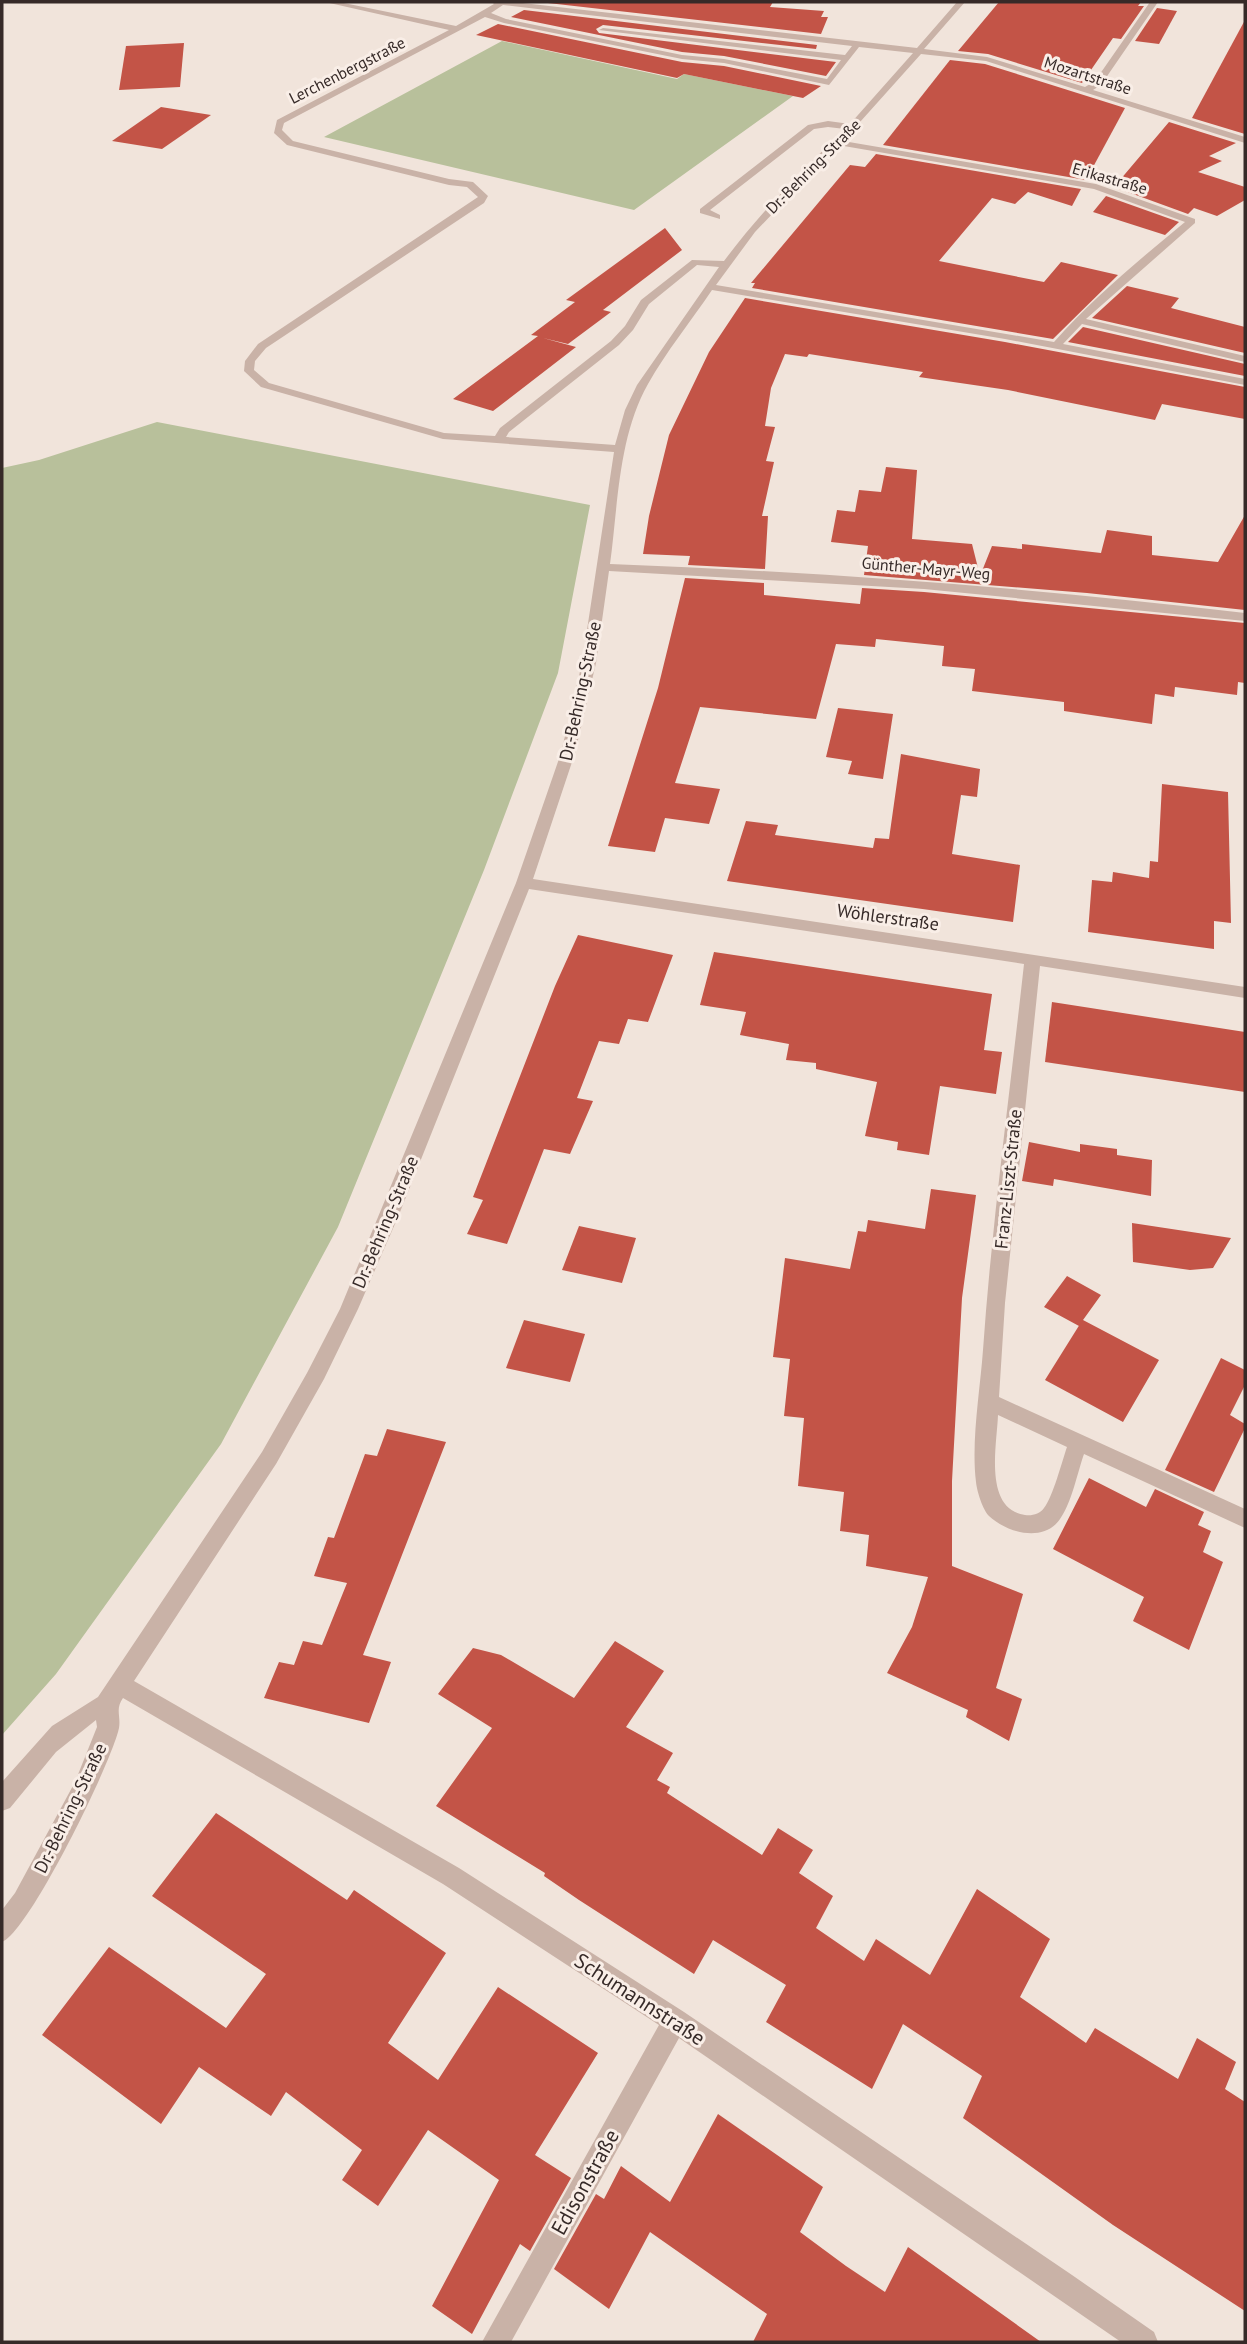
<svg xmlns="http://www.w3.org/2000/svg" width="1247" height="2344" font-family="'PT Sans',sans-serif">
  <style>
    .green { fill: #b8c09b }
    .building { fill: #c35447 }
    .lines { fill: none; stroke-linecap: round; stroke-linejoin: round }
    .minor { fill: #c9b2a7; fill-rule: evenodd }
    .labels { text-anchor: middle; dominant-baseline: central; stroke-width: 6; stroke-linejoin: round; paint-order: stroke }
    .far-street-label { font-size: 16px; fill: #362a28; stroke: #f9eee7 }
    .street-label { font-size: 18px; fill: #362a28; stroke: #f9eee7 }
    .near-street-label { font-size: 21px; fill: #362a28; stroke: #f9eee7 }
  </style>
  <rect width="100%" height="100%" fill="#f1e4db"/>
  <g class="green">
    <path d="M502,41L677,79L684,74L793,96L634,210L324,137Z"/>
    <path d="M157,422L590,505L558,673L484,870L338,1227L221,1444L56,1674L2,1735V468L39,460Z"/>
  </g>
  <g class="building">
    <path d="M539,2H773L770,7L824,11L821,17H828L821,34Z"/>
    <path d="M999,2H1141L1138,6H1144L1121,39L1113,38L1082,83L988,54L958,51Z"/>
    <path d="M1157,8L1177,11L1159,44L1135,41Z"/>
    <path d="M524,10L817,45L816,49L603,25L596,29L599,33L836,62L826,76L724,56L682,52L511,17Z"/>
    <path d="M1245,20V134L1192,118Z"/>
    <path d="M498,24L682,62L724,66L821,86L803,98L684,74L677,78L476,35Z"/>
    <path d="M184,43L180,87L119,90L126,46Z"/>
    <path d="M950,60L985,64L1125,108L1086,180L883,145Z"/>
    <path d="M161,107L211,115L162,149L112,141Z"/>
    <path d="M1169,122L1236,143L1209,156L1222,161L1198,172L1245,187V200L1217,216L1194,208L1188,214L1114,187Z"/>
    <path d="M876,154L1081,189L1072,206L1028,192L1015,204L992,198L939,261L1044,282L1061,262L1118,275L1053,339L752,288L755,283H751L850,165L865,167Z"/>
    <path d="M1106,196L1179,222L1165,235L1093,212Z"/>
    <path d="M665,228L682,250L603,310L583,305L611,312L568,344L543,338L576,347L493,411L453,399L538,336L531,335L575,302L566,300Z"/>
    <path d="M1127,286L1179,298L1171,308L1245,327V353L1092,318Z"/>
    <path d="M745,298L1005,342L1245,387V419L1162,404L1155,420L1008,390L919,377L923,372L809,354L807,357L785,354L771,388L765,426L775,427L766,461L774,462L762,516H768L765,569L688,565L690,556L643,554L649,516L669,435L709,352Z"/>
    <path d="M1083,327L1245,364V376L1068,342Z"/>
    <path d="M886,467L917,470L912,539L972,544L980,576L992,546L1022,549V544L1101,553L1107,530L1152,536V555L1218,562L1245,515V610L1087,593L864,575L868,546L831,542L837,510L855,512L859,490L881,492Z"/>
    <path d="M685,578L764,583V595L860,604L862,588L924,592L1245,623V683L1238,682L1237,695L1175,687L1174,697L1155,694L1152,724L1064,711V702L972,691L975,669L942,666L944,646L876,639L875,647L836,644L816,719L700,707L675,783L720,789L709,824L665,818L655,852L608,846L658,688Z"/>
    <path d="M838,708L893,714L883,779L848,774L852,761L826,757Z"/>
    <path d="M901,754L980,769L977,797L961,795L952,854L1020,865L1013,922L727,881L746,821L778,825L775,835L873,848L875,838L889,839Z"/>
    <path d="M1162,784L1228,792L1231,923L1214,921V949L1088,932L1092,880L1112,882L1113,872L1149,878L1150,861L1158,862Z"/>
    <path d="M578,935L673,955L648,1022L628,1019L619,1044L599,1041L577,1098L593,1101L570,1154L544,1149L507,1244L467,1234L483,1200L473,1197L555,986Z"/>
    <path d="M714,952L992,994L984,1050L1002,1052L996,1094L940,1086L929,1155L897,1150L898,1142L865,1136L877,1082L816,1069V1063L786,1060L789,1044L740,1035L746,1012L700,1005Z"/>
    <path d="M1052,1002L1245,1032V1092L1045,1062Z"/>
    <path d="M1029,1142L1080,1152V1144L1117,1149V1155L1152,1160L1151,1196L1054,1179L1053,1186L1022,1181Z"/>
    <path d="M931,1189L976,1195L962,1298L952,1481V1566L1023,1594L996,1688L1022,1699L1009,1741L966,1717L968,1710L887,1673L912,1627L928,1577L866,1566L869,1535L840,1531L844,1492L798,1486L804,1418L784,1416L790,1359L773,1357L785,1258L850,1269L858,1231L866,1232L868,1220L925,1229Z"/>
    <path d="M1132,1223L1231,1238L1213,1268L1190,1270L1133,1262Z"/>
    <path d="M579,1226L636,1238L622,1283L562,1270Z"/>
    <path d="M1067,1276L1101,1295L1083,1320L1159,1360L1123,1422L1045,1380L1080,1324L1079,1326L1044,1307Z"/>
    <path d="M524,1320L585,1334L570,1382L506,1368Z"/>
    <path d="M1221,1358L1245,1370V1385L1230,1415L1245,1424V1428L1214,1492L1165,1470Z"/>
    <path d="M387,1429L446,1442L363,1655L391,1662L369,1723L264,1698L279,1662L294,1665L303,1641L322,1645L347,1583L314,1576L328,1537L334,1538L365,1454L377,1456Z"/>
    <path d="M1089,1478L1146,1507L1155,1489L1204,1512L1198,1525L1211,1531L1203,1552L1223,1562L1189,1650L1133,1621L1144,1597L1053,1549Z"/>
    <path d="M615,1641L664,1671L626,1727L673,1753L657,1780L670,1787L667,1793L762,1855L778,1828L813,1850L799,1873L833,1896L816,1928L864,1961L876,1939L930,1975L977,1889L1050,1939L1020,1997L1086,2043L1095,2028L1178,2079L1197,2038L1236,2062L1225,2089L1245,2102V2311L1113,2225L963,2118L982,2076L903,2024L872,2089L766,2022L786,1985L713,1940L694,1974L579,1900L544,1876L545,1873L436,1806L492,1728L438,1694L473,1648L501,1655L574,1698Z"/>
    <path d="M216,1813L347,1900L354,1890L446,1953L388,2043L438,2080L498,1987L598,2053L535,2155L571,2178L530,2251L520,2244L472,2334L432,2306L499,2180L428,2130L378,2206L342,2180L362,2150L286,2092L271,2116L199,2067L161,2124L42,2035L109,1947L226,2028L266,1974L152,1896Z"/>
    <path d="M718,2114L823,2187L800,2232L846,2266L885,2292L908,2247L1041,2342H753L767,2314L650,2232L609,2309L554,2269L596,2194L604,2199L621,2166L670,2202Z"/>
  </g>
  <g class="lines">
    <path class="minor" d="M325,2H339L456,26L494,4L492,2H514L917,48L957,2H965L924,49L987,57L1085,87L1095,81L1150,2H1158L1101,85L1093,90L1245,137V143L986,61L921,54L843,141L1096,184L1195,219V223L1086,319L1245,356V362L1082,324L1063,344L1245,379V385L1005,339L712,290C691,321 666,352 648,384C618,437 618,506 610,564C822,572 1034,588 1245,613V621L924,589L609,571L596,663L575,753L533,879L1245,987V998L1040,966L1005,1303L999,1397L1245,1509V1528L1084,1454C1077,1474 1072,1502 1060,1519C1044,1543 1007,1533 989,1516C983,1510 977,1492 976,1482C971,1441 980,1391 983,1350C992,1221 1010,1092 1024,964L529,889L398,1217L358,1309L324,1379L276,1464L134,1681L459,1868L684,2012L1072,2275L1154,2332L1158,2342H1121L679,2038L511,2342H482L659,2025L443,1884L123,1698C115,1709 121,1716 119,1728C112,1762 29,1932 2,1942V1910L15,1893L75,1782L97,1727L96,1720L56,1752L10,1808L2,1811V1782L52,1726L98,1697L262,1452L307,1373L340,1309L516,883L561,753L582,663L614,452L443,439L261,387L244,371L245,361L258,344L478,197L467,187L449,185L287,145L274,133L277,120L449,30ZM503,5L852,46L845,55L603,28L599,30L841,60L827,79L724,59L682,55L506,19L491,13ZM485,17L504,23L682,59L724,63L829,85L859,47L913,53L850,124L828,121L808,125L700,209V213L720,219V215L710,210L814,129L828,127L845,129C801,171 760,213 724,261L692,260L641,300L625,326L611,341L500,428L495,436L444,433L269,383L254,370L255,361L266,348L484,203L488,196L473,182L449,179L293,141L282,130L284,123ZM838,145L1094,189L1185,222C1139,260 1093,298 1054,342L716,285L755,232ZM697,265L719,267L637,385L625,410L615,445L506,437L509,432L619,345L633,330L649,304ZM998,1415L1067,1447C1062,1461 1053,1497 1044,1508C1040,1514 1032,1516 1025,1515C983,1509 997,1444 998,1415Z"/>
  </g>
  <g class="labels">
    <g class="far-street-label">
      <text transform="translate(347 70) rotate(-27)">Lerchenbergstraße</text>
      <text transform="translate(1088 75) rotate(18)">Mozartstraße</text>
      <text transform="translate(813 166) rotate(-45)">Dr.-Behring-Straße</text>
      <text transform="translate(1110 178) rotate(16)">Erikastraße</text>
      <text transform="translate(926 568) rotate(5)">Günther-Mayr-Weg</text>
    </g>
    <g class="street-label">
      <text transform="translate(580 691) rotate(-78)">Dr.-Behring-Straße</text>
      <text transform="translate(888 917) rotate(8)">Wöhlerstraße</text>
      <text transform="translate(1008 1179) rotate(-84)">Franz-Liszt-Straße</text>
      <text transform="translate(385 1222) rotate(-67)">Dr.-Behring-Straße</text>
      <text transform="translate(70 1808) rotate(-64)">Dr.-Behring-Straße</text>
    </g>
    <g class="near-street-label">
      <text transform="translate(640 1999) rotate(33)">Schumannstraße</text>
      <text transform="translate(585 2182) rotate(-61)">Edisonstraße</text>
    </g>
  </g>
  <rect width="1247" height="2344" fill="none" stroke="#362a28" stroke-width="7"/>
</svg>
